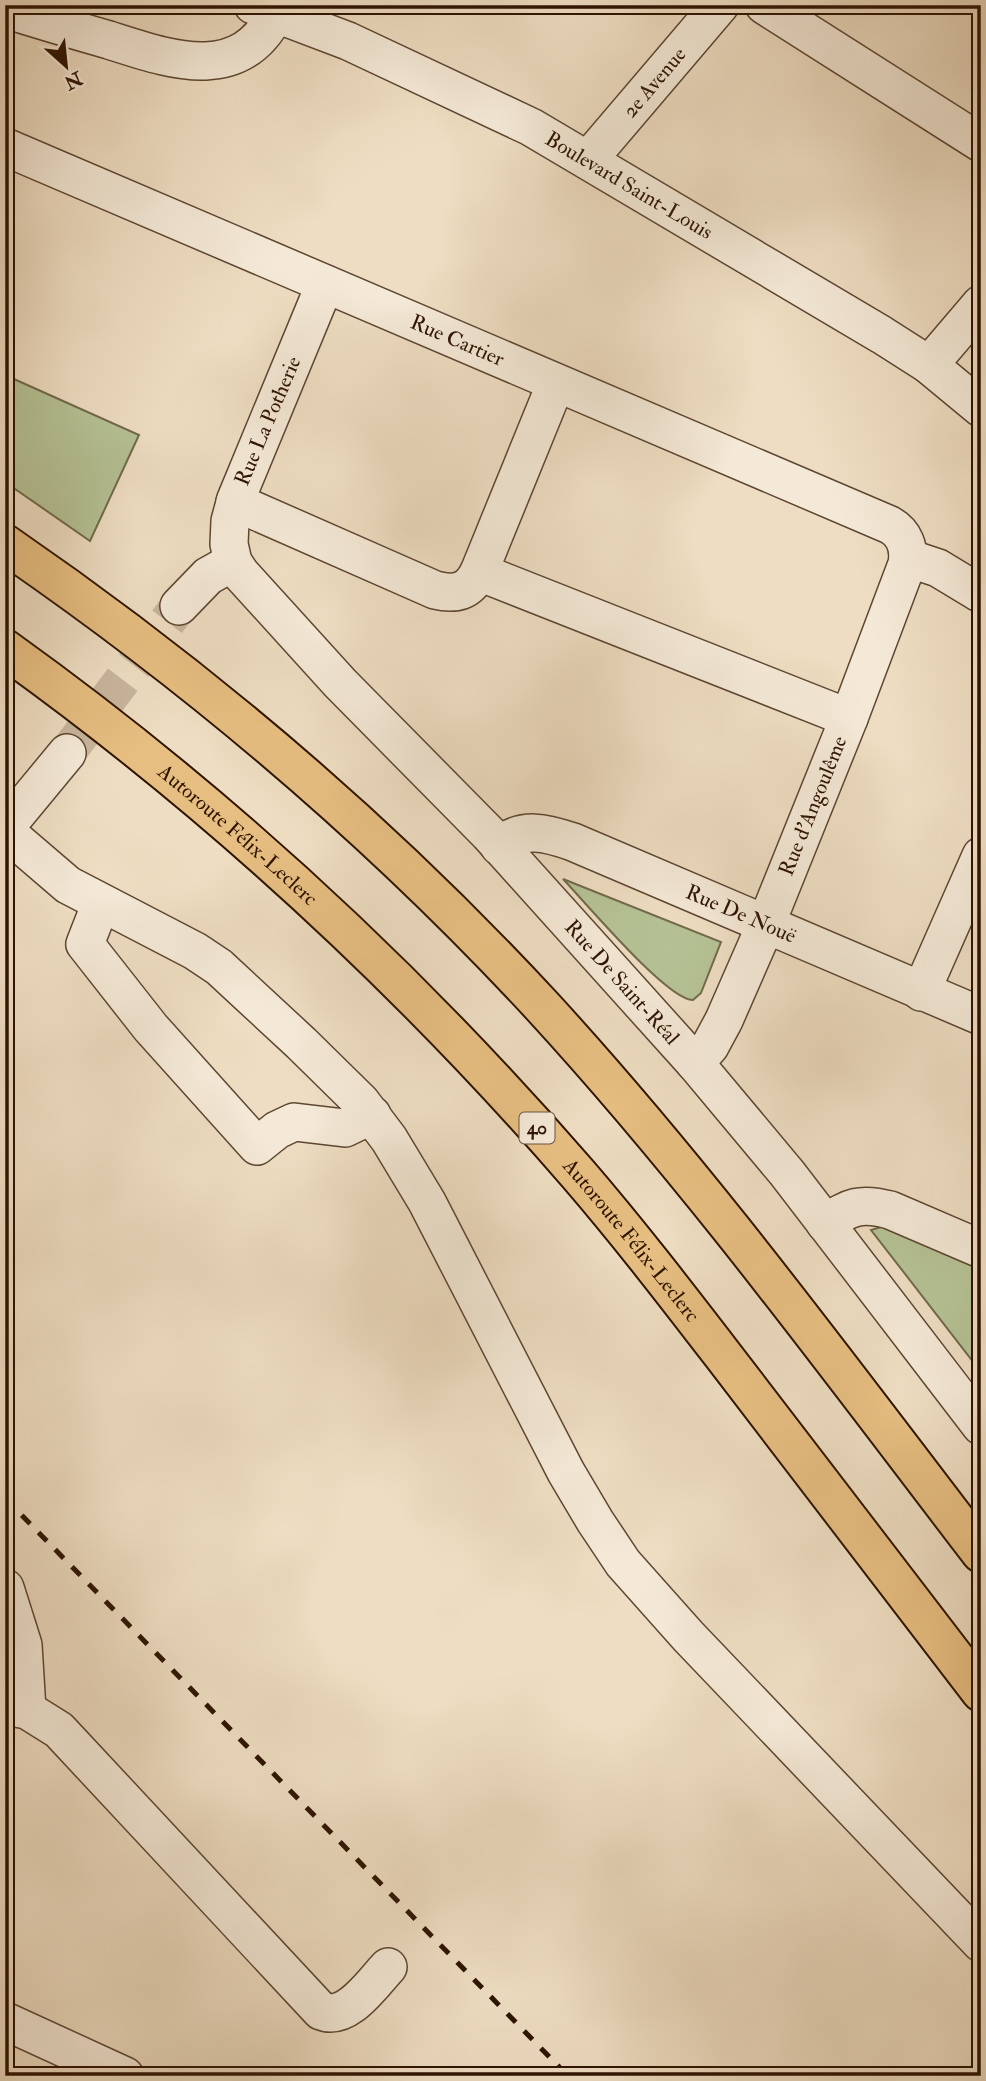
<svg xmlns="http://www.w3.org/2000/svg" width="986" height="2081" font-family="'IM FELL Double Pica',serif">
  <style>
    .green { fill: #b5c295; stroke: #716a4c; stroke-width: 2 }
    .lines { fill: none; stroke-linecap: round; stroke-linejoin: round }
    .minor-tunnel { stroke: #c7b59c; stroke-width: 37; stroke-dasharray: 37 18; stroke-linecap: butt }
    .minor-casing { stroke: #5d4632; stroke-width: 40 }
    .highway-casing { stroke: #2d1302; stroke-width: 42 }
    .minor { stroke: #f4e9d7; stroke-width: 37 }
    .highway { stroke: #e7be81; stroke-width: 38 }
    .rail { stroke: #2d1302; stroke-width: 5; stroke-dasharray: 12 12; stroke-linecap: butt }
    .labels { text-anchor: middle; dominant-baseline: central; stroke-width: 5; stroke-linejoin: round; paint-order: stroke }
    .shield { fill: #f4e9d7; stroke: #695342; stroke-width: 2 }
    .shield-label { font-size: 19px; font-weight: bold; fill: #2d1302 }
    .street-label { font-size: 21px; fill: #2d1302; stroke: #f4e9d7 }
  </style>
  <rect width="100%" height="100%" fill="#eeddc2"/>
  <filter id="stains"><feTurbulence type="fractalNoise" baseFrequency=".00286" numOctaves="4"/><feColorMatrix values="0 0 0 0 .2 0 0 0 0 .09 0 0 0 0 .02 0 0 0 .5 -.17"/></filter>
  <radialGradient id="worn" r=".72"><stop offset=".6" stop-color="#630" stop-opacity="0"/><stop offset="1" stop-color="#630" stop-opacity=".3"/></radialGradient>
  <g class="green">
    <path d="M5,375L139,435L90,541L5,482Z"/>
    <path d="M563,879L721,942L701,993L693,1000C667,1000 585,902 563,879Z"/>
    <path d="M884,1226L981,1262V1372L871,1230Z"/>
  </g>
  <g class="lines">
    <path class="minor-tunnel" d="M67,753L179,606"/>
    <defs>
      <g id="minor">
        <path id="s1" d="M253,5L348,41L531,127L882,335L929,365L981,408"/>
        <path d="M764,5L981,143"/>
        <path d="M5,9C40,20 74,30 109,40C169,59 240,86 276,13"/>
        <path id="s2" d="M5,147L890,525C904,533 910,548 907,564L849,718L766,924L724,1020L710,1046L695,1063"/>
        <path id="s3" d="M588,160L720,5"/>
        <path id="s4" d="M325,284L236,499L230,521L229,544L233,562L241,574L340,683L489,834L695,1063L787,1173L981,1426"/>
        <path d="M929,365L981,304"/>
        <path d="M556,383L479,572L849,718"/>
        <path d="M235,502L435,590C456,595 469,592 479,572"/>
        <path d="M908,558L938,568L981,594"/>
        <path d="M179,606L208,576L233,562"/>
        <path d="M5,828L67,753"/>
        <path d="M5,831L68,885L195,951L219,967L301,1043L361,1102L389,1139L427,1202L566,1472L595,1521L623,1563L688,1636L981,1943"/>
        <path id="s5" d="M499,846C522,826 547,833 573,842L981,1016"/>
        <path d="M101,903L85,944L151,1028L257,1146L277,1130L294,1122L345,1128L372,1115"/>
        <path d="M921,992L981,856"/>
        <path d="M825,1223C850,1207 860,1202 890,1210L981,1249"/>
        <path d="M5,1588L23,1645L27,1710"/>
        <path d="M5,1706L27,1710L59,1730L321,2011C347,2022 372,1984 388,1967"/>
        <path d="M5,2021L125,2076"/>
      </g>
      <g id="highway">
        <path d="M5,544C200,678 381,832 542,1006C700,1178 839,1368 981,1553"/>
        <path id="s6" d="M5,649C217,801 407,977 578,1174C628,1232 675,1293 722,1354C809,1466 895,1579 981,1692"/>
      </g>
    </defs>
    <use href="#minor" class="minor-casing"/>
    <use href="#highway" class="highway-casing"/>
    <use href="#minor" class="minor"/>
    <use href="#highway" class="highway"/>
    <path class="rail" d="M5,1498L568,2076"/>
  </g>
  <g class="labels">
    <rect class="shield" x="519.5" y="1112.5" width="35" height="31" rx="5"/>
    <g class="shield-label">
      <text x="537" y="1128">40</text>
    </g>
    <g class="street-label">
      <text stroke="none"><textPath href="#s3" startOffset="102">2e Avenue</textPath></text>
      <text stroke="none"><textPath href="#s1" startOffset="418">Boulevard Saint-Louis</textPath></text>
      <text stroke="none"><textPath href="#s2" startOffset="492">Rue Cartier</textPath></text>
      <text transform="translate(268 421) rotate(-67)">Rue La Potherie</text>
      <text transform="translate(813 806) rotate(-68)">Rue d'Angoulême</text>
      <text stroke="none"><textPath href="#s6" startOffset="298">Autoroute Félix-Leclerc</textPath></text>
      <text stroke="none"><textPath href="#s5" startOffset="261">Rue De Nouë</textPath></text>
      <text stroke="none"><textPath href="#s4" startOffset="870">Rue De Saint-Réal</textPath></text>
      <text stroke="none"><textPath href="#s6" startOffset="864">Autoroute Félix-Leclerc</textPath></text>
    </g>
  </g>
  <rect width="986" height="2081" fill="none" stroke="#eeddc2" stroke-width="28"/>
  <rect x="7" y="7" width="972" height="2067" fill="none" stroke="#2d1302" stroke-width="3.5"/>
  <rect x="14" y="14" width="958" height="2053" fill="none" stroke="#2d1302" stroke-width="2"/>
  <g transform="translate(66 66) rotate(153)" stroke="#f4e9d7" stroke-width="5" paint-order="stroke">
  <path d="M0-5L12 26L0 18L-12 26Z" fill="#2d1302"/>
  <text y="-10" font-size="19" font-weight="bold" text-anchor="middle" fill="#2d1302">N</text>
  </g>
  <rect width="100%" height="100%" filter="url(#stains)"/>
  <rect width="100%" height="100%" fill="url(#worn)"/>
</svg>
